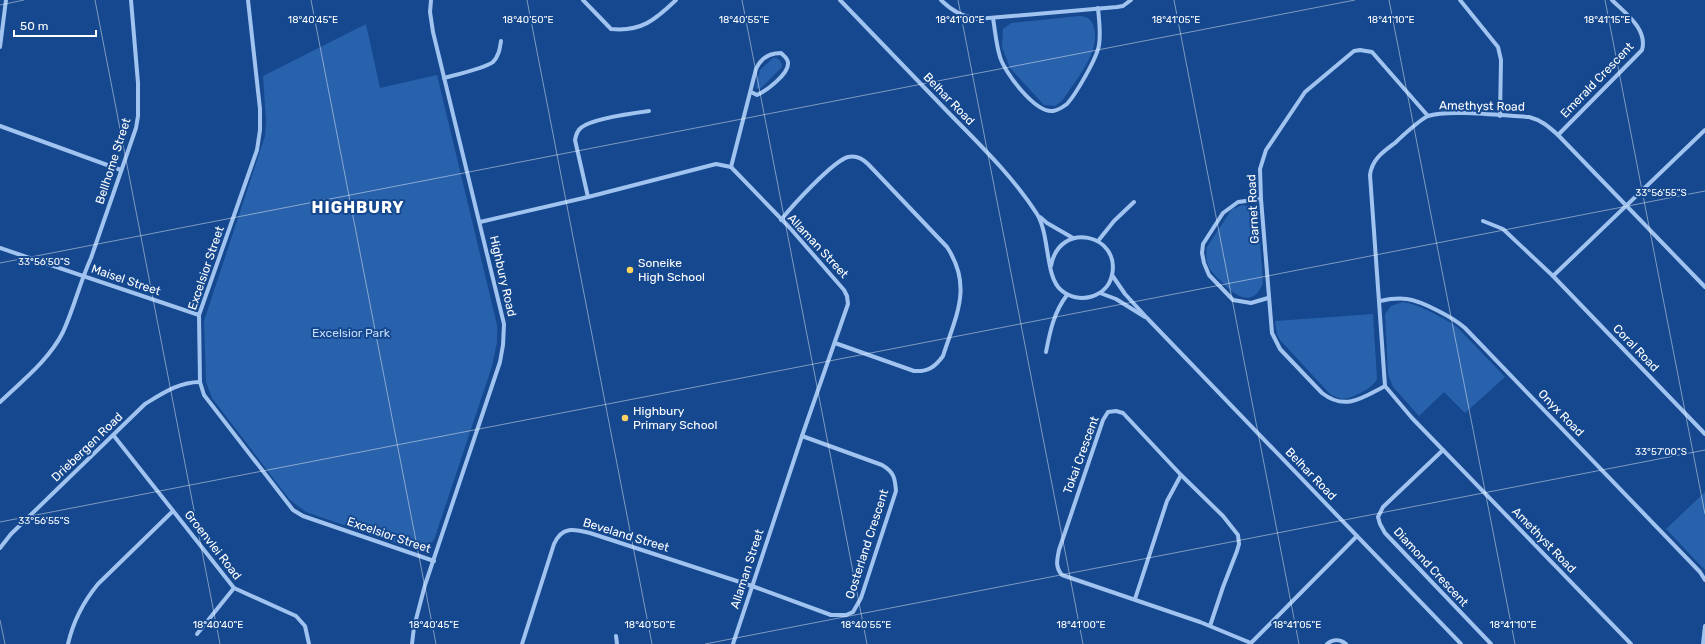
<svg xmlns="http://www.w3.org/2000/svg" width="1705" height="644" font-family="Rubik,sans-serif">
  <style>
    .green { fill: #2862ac }
    .lines { fill: none; stroke-linecap: round; stroke-linejoin: round }
    .street { stroke: #a0c3f0; stroke-width: 4 }
    .ticks { fill: none; stroke: #fff; stroke-width: 1; stroke-opacity: 0.45 }
    .poi-dot { fill: #ffd35f; stroke: #15488e; stroke-width: 1.5 }
    .labels { text-anchor: middle; dominant-baseline: central; stroke-width: 4; stroke-linejoin: round; paint-order: stroke }
    .street-label { font-size: 12px; fill: #fff; stroke: #15488e }
    .poi-label { font-size: 12px; fill: #fff; stroke: #15488e; text-anchor: start }
    .park-label { font-size: 12px; fill: #c7defb; stroke: #15488e }
    .district-label { font-size: 16px; font-weight: bold; letter-spacing: 1px; fill: #fff; stroke: #15488e }
    .ticks-label { font-size: 10px; text-anchor: middle; fill: #fff; stroke: #15488e; stroke-width: 4; stroke-linejoin: round; paint-order: stroke }
  </style>
  <rect width="100%" height="100%" fill="#15488e"/>
  <g class="green">
    <path d="M1079,16C1099,16 1097,42 1091,55C1084,71 1072,86 1062,101L1055,106L1044,105L1010,68L1002,47L1003,29L1011,23Z"/>
    <path d="M366,24L380,88L437,75L497,325V342L492,366L434,540C425,550 418,549 405,546L306,512L290,500L212,398L206,382L204,321L265,136L266,121L263,76Z"/>
    <path d="M773,58C778,57 782,62 782,67L761,88L757,89L756,87L760,70Z"/>
    <path d="M1243,205L1251,207L1258,217L1263,283C1252,311 1232,293 1220,280C1215,275 1210,271 1208,265C1206,260 1206,252 1207,247L1232,209Z"/>
    <path d="M1403,302C1418,304 1444,318 1457,327L1505,377L1465,413L1444,392L1419,416L1393,387L1388,374L1385,314L1391,306Z"/>
    <path d="M1373,314L1377,379C1373,388 1352,399 1342,399C1337,398 1334,396 1330,394L1280,340L1277,335L1275,321Z"/>
    <path d="M1705,492V570L1666,529Z"/>
  </g>
  <g class="lines">
    <g class="street">
      <path d="M248,0L260,109V130L257,150L199,315L200,382L204,395L293,510L303,516L434,561"/>
      <path d="M583,0L611,29C641,32 655,20 676,0"/>
      <path d="M840,0C875,36 910,73 945,109C977,142 1012,175 1037,214C1050,235 1045,277 1061,290C1078,305 1107,298 1112,275C1121,234 1059,220 1051,266"/>
      <path d="M941,0C952,11 962,16 977,19L1117,7L1123,6L1131,0"/>
      <path d="M1460,0L1498,47L1501,60L1500,116"/>
      <path d="M993,18C995,30 996,44 1000,57C1005,73 1035,113 1053,111C1058,110 1063,107 1067,104C1076,94 1097,58 1099,45C1101,33 1099,20 1098,8"/>
      <path d="M0,47L6,0"/>
      <path d="M444,78C455,75 486,68 493,62C499,56 500,48 501,41"/>
      <path d="M0,126L121,170"/>
      <path d="M1558,135L1642,50C1648,29 1625,13 1612,0"/>
      <path d="M731,167L756,69C761,58 769,53 781,53C784,56 788,58 788,63C789,74 766,91 757,95L751,92"/>
      <path d="M588,197L575,140C576,135 577,130 582,127C593,119 634,113 649,111"/>
      <path d="M1261,199L1238,202L1223,213L1203,244L1202,253L1204,263L1209,275L1233,300L1251,303L1268,298"/>
      <path d="M1040,217L1047,223L1073,238"/>
      <path d="M781,220C792,206 833,161 848,157C856,155 863,159 868,164L947,247C973,287 956,315 943,356C935,367 928,372 914,371L835,343"/>
      <path d="M1483,221L1503,229L1553,276L1705,434"/>
      <path d="M480,222L588,197L716,164L731,167L790,228L844,290L847,296L848,304L802,436L733,644"/>
      <path d="M1098,241L1114,221L1134,202"/>
      <path d="M0,248L199,315"/>
      <path d="M1112,275L1125,294L1147,318L1461,644"/>
      <path d="M1553,276L1705,130"/>
      <path d="M1100,293L1116,299L1145,317"/>
      <path d="M1380,301C1389,299 1398,298 1407,299C1422,301 1454,318 1465,328L1700,572L1705,580"/>
      <path d="M1046,352C1050,331 1054,312 1067,295"/>
      <path d="M1385,386C1362,398 1345,411 1322,393L1280,349L1272,333L1261,199L1260,169L1266,150L1305,92L1354,51L1360,50L1372,52L1428,116"/>
      <path d="M0,402C22,381 49,360 63,332C74,308 80,282 91,258L136,128L138,116V83L131,0"/>
      <path d="M114,436L234,588L296,616L305,626L309,644"/>
      <path d="M1443,450L1383,507L1378,517L1380,524L1385,533L1491,644"/>
      <path d="M0,548L11,534L145,404C163,393 179,382 200,382"/>
      <path d="M1135,599L1167,501L1181,475"/>
      <path d="M1210,626L1223,587L1237,551L1239,544L1238,535L1223,516L1181,475L1123,413L1116,411L1108,412L1103,420L1059,550C1057,560 1055,567 1062,575L1200,622L1251,643"/>
      <path d="M197,634L234,588"/>
      <path d="M616,636L617,644"/>
      <path d="M68,644C73,622 84,601 98,584L173,511"/>
      <path d="M412,644L414,627L425,585L500,362L503,345L504,324L433,32L430,12L431,0"/>
      <path d="M522,644L554,544C562,526 574,529 590,533L752,586L831,615H846L853,612L861,598L896,491C895,478 894,472 882,465L802,436"/>
      <path d="M1250,644L1357,536"/>
      <path d="M1327,644C1333,639 1340,639 1346,644"/>
      <path d="M1631,644L1412,418L1385,386L1370,175C1372,159 1383,152 1395,143C1402,136 1421,119 1428,116C1448,109 1506,116 1529,117C1541,120 1548,126 1558,135L1705,287"/>
      <path d="M1703,644L1705,626"/>
    </g>
  </g>
  <path class="ticks" d="M95,0L220,644M311,0L436,644M527,0L652,644M742,0L867,644M958,0L1083,644M1174,0L1299,644M1389,0L1515,644M1605,0L1705,514M0,5L24,0M0,263L1355,0M0,522L1705,191M0,620L5,644M705,644L1705,450"/>
  <g class="poi-dot">
    <circle cx="630" cy="270" r="4"/>
    <circle cx="625" cy="418" r="4"/>
  </g>
  <g class="labels">
    <g class="street-label">
      <text transform="translate(1597 80) rotate(-46)">Emerald Crescent</text>
      <text transform="translate(949 99) rotate(46)">Belhar Road</text>
      <text transform="translate(1482 106) rotate(1)">Amethyst Road</text>
      <text transform="translate(113 161) rotate(-72)">Bellhome Street</text>
      <text transform="translate(1253 209) rotate(-93)">Garnet Road</text>
      <text transform="translate(818 246) rotate(47)">Allaman Street</text>
      <text transform="translate(206 268) rotate(-71)">Excelsior Street</text>
      <text transform="translate(503 276) rotate(77)">Highbury Road</text>
      <text transform="translate(126 280) rotate(19)">Maisel Street</text>
      <text transform="translate(1636 348) rotate(46)">Coral Road</text>
      <text transform="translate(1561 413) rotate(46)">Onyx Road</text>
      <text transform="translate(87 447) rotate(-44)">Driebergen Road</text>
      <text transform="translate(1081 455) rotate(-70)">Tokai Crescent</text>
      <text transform="translate(1311 474) rotate(46)">Belhar Road</text>
      <text transform="translate(389 535) rotate(19)">Excelsior Street</text>
      <text transform="translate(626 535) rotate(17)">Beveland Street</text>
      <text transform="translate(1544 540) rotate(46)">Amethyst Road</text>
      <text transform="translate(867 544) rotate(-72)">Oosterland Crescent</text>
      <text transform="translate(213 545) rotate(52)">Groenvlei Road</text>
      <text transform="translate(1431 567) rotate(47)">Diamond Crescent</text>
      <text transform="translate(747 569) rotate(-72)">Allaman Street</text>
    </g>
    <g class="poi-label">
      <text x="638" y="263">Soneike<tspan x="638" dy="14">High School</tspan></text>
      <text x="633" y="411">Highbury<tspan x="633" dy="14">Primary School</tspan></text>
    </g>
    <g class="park-label">
      <text x="351" y="333">Excelsior Park</text>
    </g>
    <g class="district-label">
      <text x="358" y="207">HIGHBURY</text>
    </g>
  </g>
  <g class="ticks-label">
    <text x="313" y="23">18°40'45"E</text>
    <text x="528" y="23">18°40'50"E</text>
    <text x="744" y="23">18°40'55"E</text>
    <text x="960" y="23">18°41'00"E</text>
    <text x="1176" y="23">18°41'05"E</text>
    <text x="1391" y="23">18°41'10"E</text>
    <text x="1607" y="23">18°41'15"E</text>
    <text x="1661" y="196">33°56'55"S</text>
    <text x="44" y="265">33°56'50"S</text>
    <text x="1661" y="455">33°57'00"S</text>
    <text x="44" y="524">33°56'55"S</text>
    <text x="218" y="628">18°40'40"E</text>
    <text x="434" y="628">18°40'45"E</text>
    <text x="650" y="628">18°40'50"E</text>
    <text x="866" y="628">18°40'55"E</text>
    <text x="1081" y="628">18°41'00"E</text>
    <text x="1297" y="628">18°41'05"E</text>
    <text x="1513" y="628">18°41'10"E</text>
  </g>
  <path d="M14 30v6h82v-6" fill="none" stroke="#ffffff" stroke-width="2"/>
  <text x="20" y="30" font-size="12" fill="#ffffff" stroke="#15488e" stroke-width="3" paint-order="stroke">50 m</text>
</svg>
